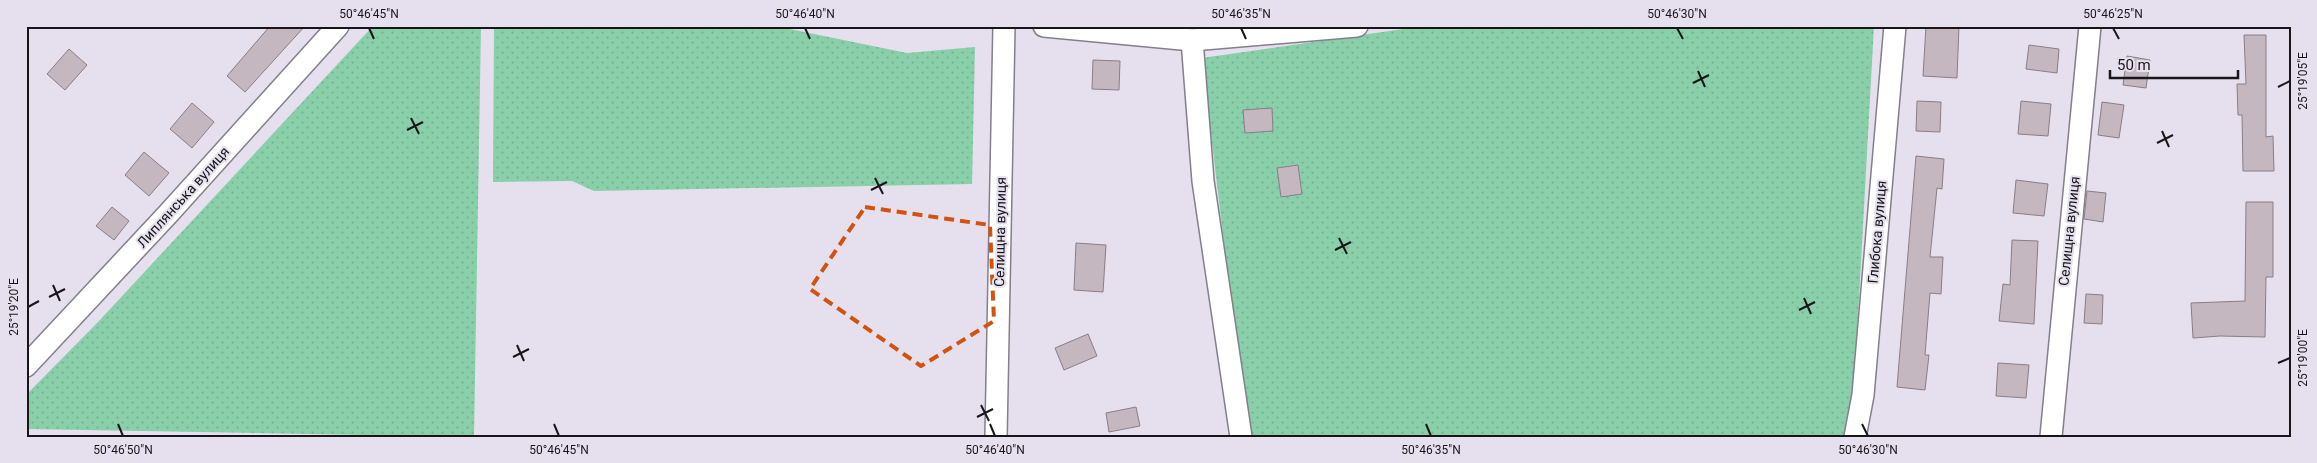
<svg xmlns="http://www.w3.org/2000/svg" width="2317" height="463" font-family="Roboto,sans-serif">
  <style>
    .garden { fill: url(#garden-dots) }
    .building { fill: #c5b7bf; stroke: #8a7d85 }
    .lines { fill: none; stroke-linecap: round; stroke-linejoin: round }
    .minor-casing { stroke: #847f8b; stroke-width: 24 }
    .minor { stroke: #fff; stroke-width: 21 }
    .marked { fill: none; stroke: #d3520d; stroke-width: 4; stroke-dasharray: 10 6; stroke-linejoin: round }
    .ticks { fill: none; stroke: #18161a; stroke-width: 2 }
    .labels { text-anchor: middle; dominant-baseline: central; stroke-width: 4; stroke-linejoin: round; paint-order: stroke }
    .street-label { font-size: 14px; fill: #18161a; stroke: #e6e0ee }
    .neatline { fill: none; stroke: #18161a; stroke-width: 2 }
    .ticks-label { font-size: 12px; text-anchor: middle; fill: #18161a }
  </style>
  <defs>
    <pattern id="garden-dots" width="8" height="8" patternUnits="userSpaceOnUse" patternTransform="scale(1.25)"><rect width="8" height="8" fill="#89cfaa"/><path d="M2 2h.1M6 6h.1" fill="none" stroke="#76b192" stroke-width="1.8" stroke-linecap="round"/></pattern>
  </defs>
  <rect width="100%" height="100%" fill="#e6e0ee"/>
  <g class="garden">
    <path d="M373,26H481L474,437L26,429V395L98,322Z"/>
    <path d="M494,26H775L907,53L975,47L972,184L594,191L572,181L493,182Z"/>
    <path d="M1424,26H1874L1854,389L1846,437H1247L1202,58Z"/>
  </g>
  <g class="building">
    <path d="M270,26H305L245,92L227,76Z"/>
    <path d="M1926,26H1959L1957,78L1923,76Z"/>
    <path d="M2244,35H2266V137L2273,136L2274,171H2243L2242,115H2238L2237,84H2246Z"/>
    <path d="M2029,45L2059,49L2057,73L2026,69Z"/>
    <path d="M69,49L87,65L65,90L47,74Z"/>
    <path d="M2127,56L2150,60L2146,88L2123,85Z"/>
    <path d="M1093,60L1120,61L1119,90L1092,89Z"/>
    <path d="M1917,101L1941,102L1940,132L1916,131Z"/>
    <path d="M2021,101L2051,104L2048,136L2018,134Z"/>
    <path d="M2102,102L2124,105L2119,138L2098,135Z"/>
    <path d="M192,103L214,122L192,148L170,129Z"/>
    <path d="M1272,108L1273,131L1245,133L1243,110Z"/>
    <path d="M144,152L169,173L149,196L125,175Z"/>
    <path d="M1916,156L1944,159L1942,189L1937,188L1930,257H1943L1941,294L1930,293L1925,355H1929L1925,390L1897,387Z"/>
    <path d="M1298,165L1302,194L1281,197L1277,168Z"/>
    <path d="M2016,180L2048,184L2044,216L2013,213Z"/>
    <path d="M2087,191L2106,193L2103,222L2084,219Z"/>
    <path d="M2246,202H2273V277H2266L2265,337L2220,336L2193,338L2191,303L2245,301Z"/>
    <path d="M112,207L129,221L114,240L96,226Z"/>
    <path d="M2012,240L2038,241L2034,324L1999,321L2003,284L2010,285Z"/>
    <path d="M1076,243L1106,245L1103,292L1074,290Z"/>
    <path d="M2086,294L2103,295L2102,324L2084,323Z"/>
    <path d="M1088,334L1097,356L1064,370L1055,348Z"/>
    <path d="M1998,363L2029,365L2026,398L1996,396Z"/>
    <path d="M1136,407L1140,426L1109,432L1106,413Z"/>
  </g>
  <g class="lines">
    <defs>
      <g id="minor">
        <path d="M1044,26L1192,40L1357,26"/>
        <path d="M1192,40L1203,181L1241,437"/>
        <path d="M26,366L168,214L338,26"/>
        <path d="M996,437L1004,26"/>
        <path d="M1855,437L1863,395L1895,26"/>
        <path d="M2051,437L2090,26"/>
      </g>
    </defs>
    <use href="#minor" class="minor-casing"/>
    <use href="#minor" class="minor"/>
  </g>
  <path class="marked" d="M865,207L990,225L994,321L921,366L810,289Z"/>
  <path class="ticks" d="M369,28L374,39M805,28L810,39M1241,28L1246,39M1677,28L1683,39M2113,28L2119,39M1698,71L1705,87M1693,83L1709,75M2278,87L2290,81M411,118L419,134M407,130L423,122M2162,131L2169,147M2157,143L2173,135M875,178L883,194M871,190L887,182M1339,238L1347,254M1335,250L1351,242M53,285L60,301M49,297L65,289M1804,298L1811,314M28,307L39,301M1799,310L1815,302M517,345L524,361M513,357L529,349M2278,363L2290,358M981,405L989,421M977,417L993,409M118,424L123,436M554,424L559,436M990,424L995,436M1426,424L1431,436M1862,424L1868,436"/>
  <g class="labels">
    <g class="street-label">
      <text transform="translate(183 197) rotate(-48)">Липлянська вулиця</text>
      <text transform="translate(2069 231) rotate(-84)">Селищна вулиця</text>
      <text transform="translate(1000 232) rotate(-89)">Селищна вулиця</text>
      <text transform="translate(1877 232) rotate(-85)">Глибока вулиця</text>
    </g>
  </g>
  <rect width="2317" height="463" fill="none" stroke="#e6e0ee" stroke-width="55"/>
  <path d="M2110 70v8h128v-8" fill="none" stroke="#18161a" stroke-width="2.5"/>
  <text x="2117" y="70" font-size="15" fill="#18161a" stroke="#e6e0ee" stroke-width="4" paint-order="stroke">50 m</text>
  <rect x="28" y="28" width="2262" height="408" class="neatline"/>
  <g class="ticks-label">
    <text x="369" y="18">50°46'45"N</text>
    <text x="805" y="18">50°46'40"N</text>
    <text x="1241" y="18">50°46'35"N</text>
    <text x="1677" y="18">50°46'30"N</text>
    <text x="2113" y="18">50°46'25"N</text>
    <text transform="translate(2303 81) rotate(-90)" y="4">25°19'05"E</text>
    <text transform="translate(14 307) rotate(-90)" y="4">25°19'20"E</text>
    <text transform="translate(2303 358) rotate(-90)" y="4">25°19'00"E</text>
    <text x="123" y="454">50°46'50"N</text>
    <text x="559" y="454">50°46'45"N</text>
    <text x="995" y="454">50°46'40"N</text>
    <text x="1431" y="454">50°46'35"N</text>
    <text x="1868" y="454">50°46'30"N</text>
  </g>
</svg>
